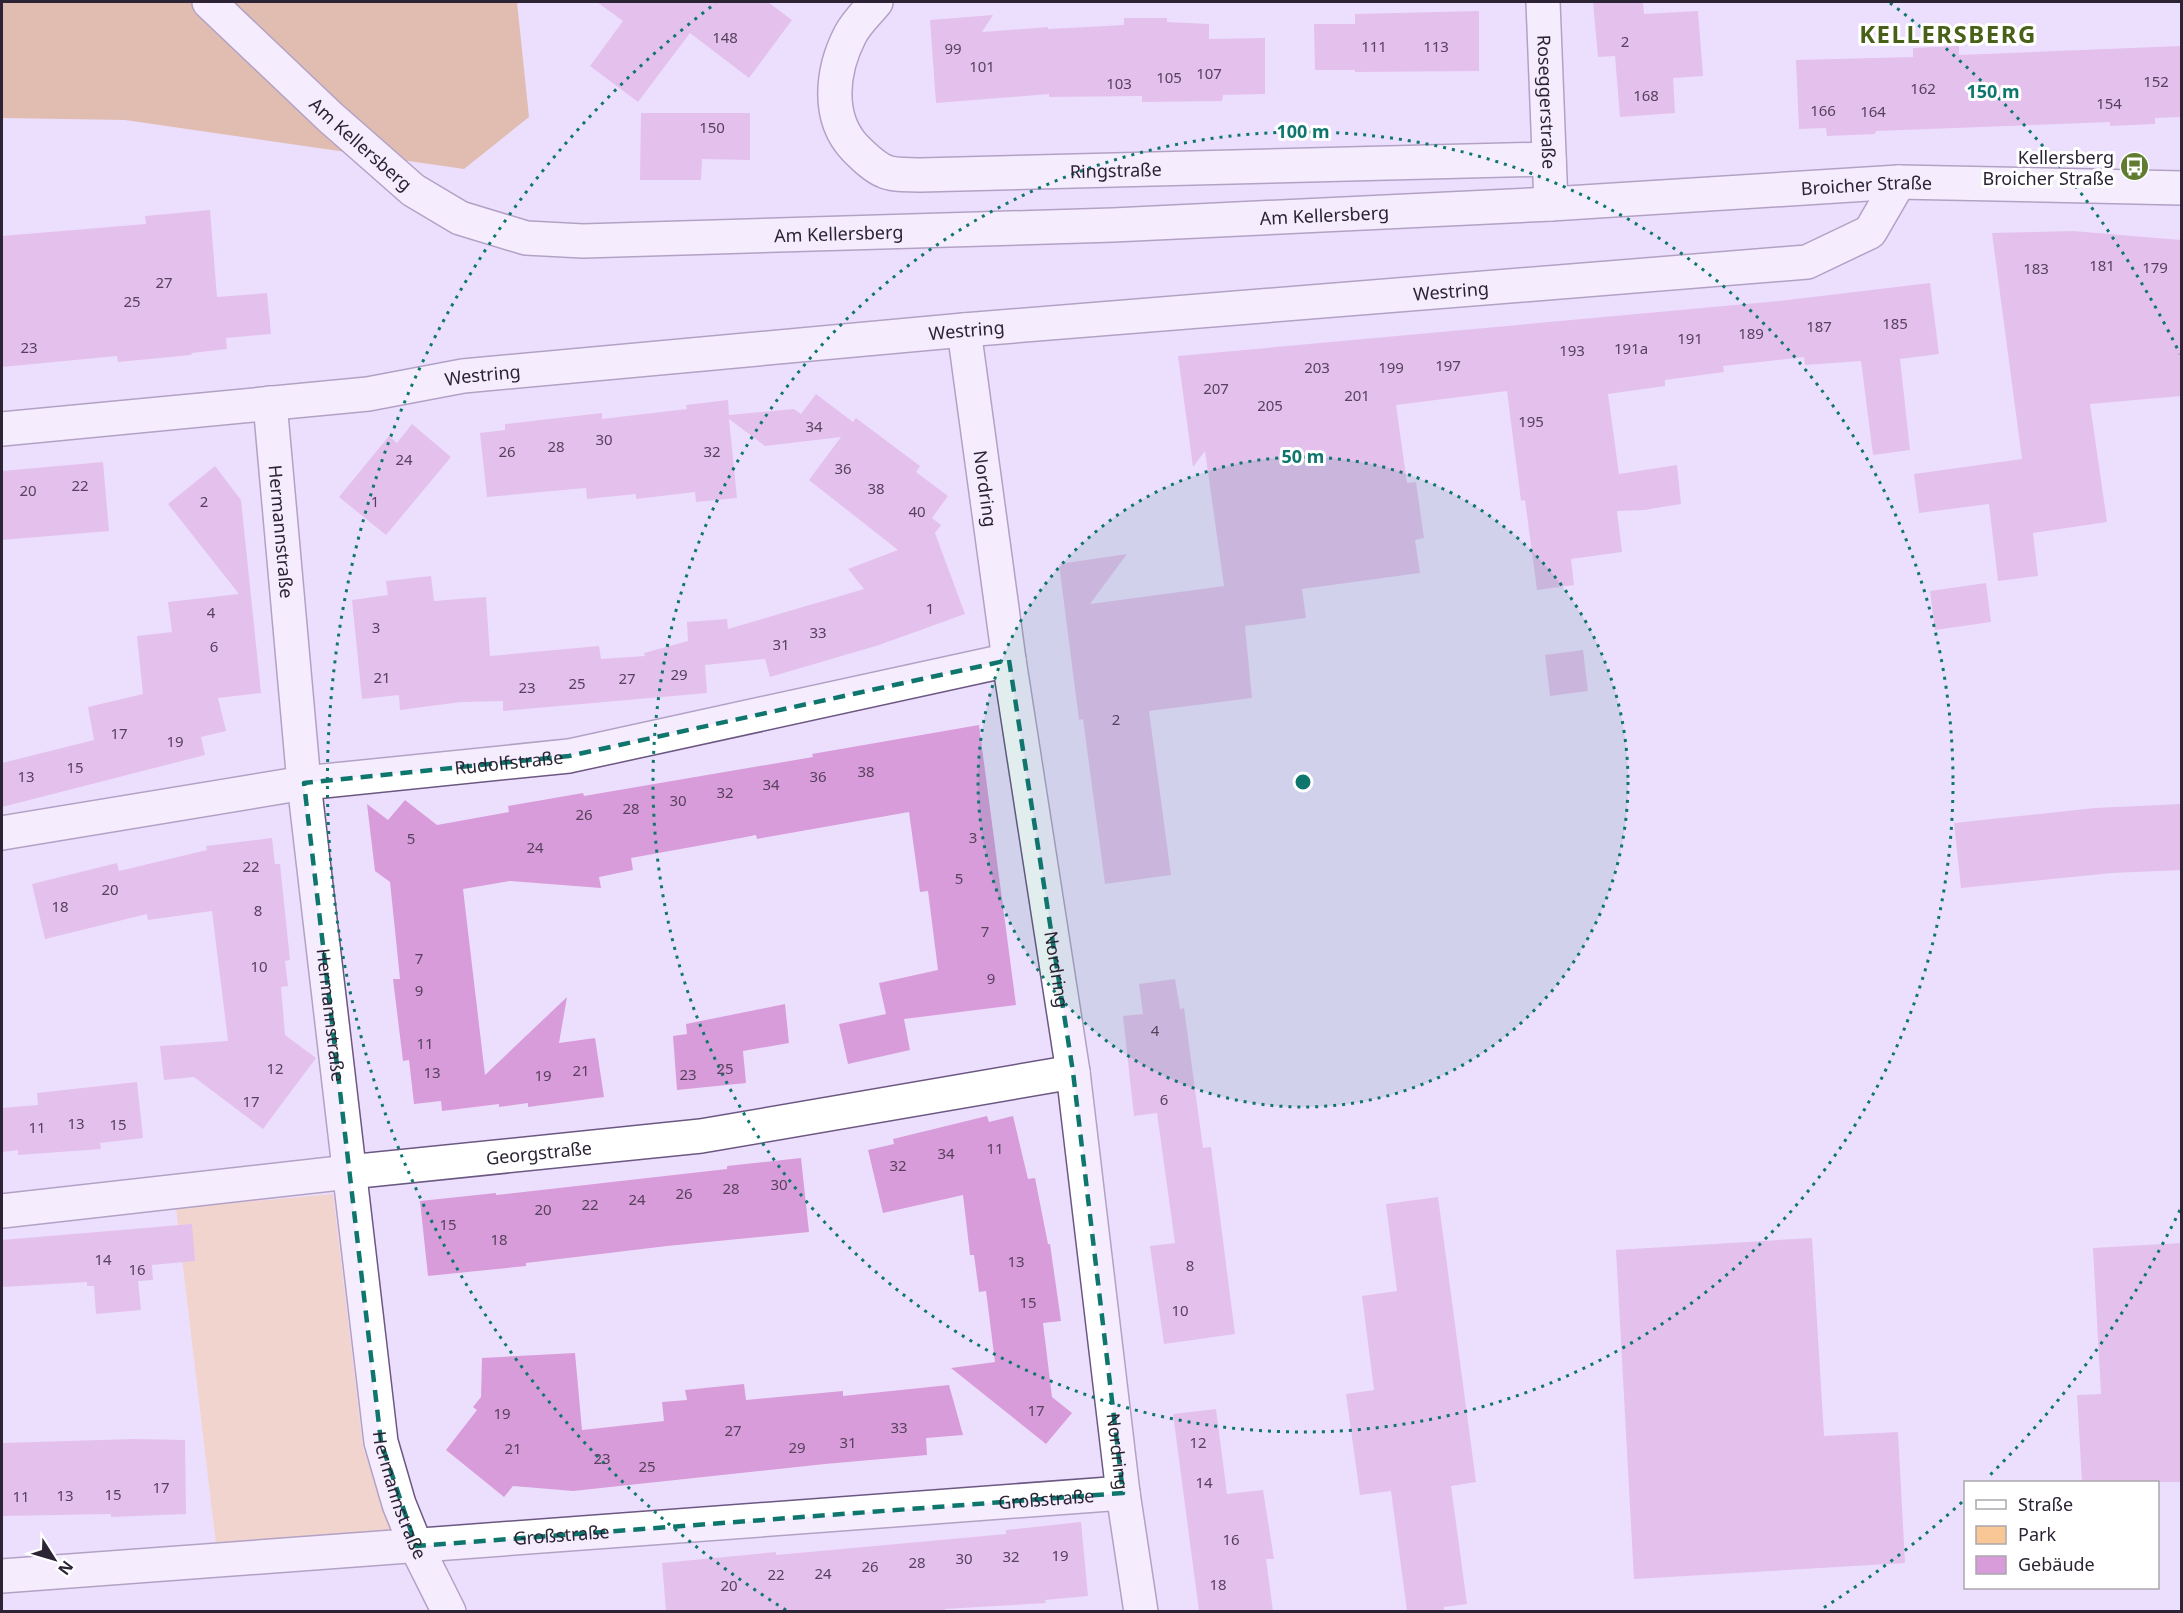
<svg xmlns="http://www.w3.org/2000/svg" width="2183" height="1613" font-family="'Noto Sans',sans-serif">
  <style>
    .green { fill: #f9c795 }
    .forest { fill: #d29656 }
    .building { fill: #d99cda }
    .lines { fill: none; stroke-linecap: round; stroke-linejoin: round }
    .street-casing { stroke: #6c5782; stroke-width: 36 }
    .secondary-casing { stroke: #6c5782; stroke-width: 36 }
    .street { stroke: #fff; stroke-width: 33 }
    .secondary { stroke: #fff; stroke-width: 33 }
    .marked { fill: none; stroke: #0f766e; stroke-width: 4.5; stroke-dasharray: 12 8; stroke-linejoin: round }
    .ring { fill: none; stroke: #0f766e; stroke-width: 3; stroke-dasharray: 3 6 }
    .labels { text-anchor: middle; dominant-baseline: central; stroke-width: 6; stroke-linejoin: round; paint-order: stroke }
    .number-label { font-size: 15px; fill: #57415e }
    .street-label { font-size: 18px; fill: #2c2335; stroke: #fff }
    .poi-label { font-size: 18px; fill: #2c2335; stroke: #fff; text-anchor: end }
    .district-label { font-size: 24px; font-weight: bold; letter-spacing: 1.5px; fill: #496019; stroke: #fff }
    .centre { fill: #0f766e; stroke: #fff; stroke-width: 3 }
    .ring-label { font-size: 18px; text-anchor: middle; font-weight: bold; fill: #0f766e; stroke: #fff; stroke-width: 6; stroke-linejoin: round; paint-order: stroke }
  </style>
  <rect width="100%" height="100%" fill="#ecdffd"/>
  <path class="green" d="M333,1194L363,1447L391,1533L216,1544L176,1208Z"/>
  <path class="forest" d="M2,2H517L529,117L464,169L125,120L2,118Z"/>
  <g class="building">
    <path d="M597,2H768L792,20L749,78L690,33L638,102L590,66L623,21Z"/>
    <path d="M1593,2H1643L1644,14L1698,11L1703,76L1673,78L1675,113L1620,117L1615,56L1598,57Z"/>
    <path d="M1479,11V71L1355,72V70H1315L1314,24H1355V14Z"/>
    <path d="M993,15L982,32L1048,27V29L1124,25V18H1167V22L1209,24V39L1265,38V94L1223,95L1222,101L1142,102V96L1049,97V94L936,103L930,20Z"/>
    <path d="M1959,46V55L2180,46L2181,117L2155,118V124L2110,126V122L1876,131L1875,134L1827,136L1826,128L1799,129L1796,60L1913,57V48Z"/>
    <path d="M641,113H750V160L702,159L701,180H640Z"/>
    <path d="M210,210L217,297L267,293L271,334L226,338L227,349L192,353L191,355L118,362L117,356L2,367V236L146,224L145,216Z"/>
    <path d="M2073,231L2181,240V396L2090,404L2107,522L2033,533L2038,576L1998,581L1989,504L1919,513L1914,474L2022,459L1992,233Z"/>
    <path d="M1930,283L1939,354L1900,359L1910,450L1873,455L1861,361L1805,365L1804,357L1723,366L1724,372L1665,380V386L1608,394L1619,474L1677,465L1681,504L1644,510L1617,511L1622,552L1571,559L1574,585L1537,590L1525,500L1521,501L1507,391L1396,405L1407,483L1416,482L1424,538L1415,540L1420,573L1302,589L1306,618L1245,626L1252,698L1149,711L1171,875L1105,884L1083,719L1079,720L1059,564L1127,554L1090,604L1224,586L1205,451L1193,467L1178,356L1779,301Z"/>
    <path d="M816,394L853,422L856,418L920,466L916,472L948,496L932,518L941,525L935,533L965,614L879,645L770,677L765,659L705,665L707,693L503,711V701L461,702L400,710L399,695L362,699L352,600L388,595L386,581L431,576L434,601L486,597L490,656L599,646L601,659L645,656L644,653L688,641L687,622L727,619L728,629L864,589L848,569L898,550L809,480L841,437L765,446L729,419L737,498L696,502L695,492L636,499V494L587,499L586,488L487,497L480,433L505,430V424L602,413V419L687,409L686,405L728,400L729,415L794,409L801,414Z"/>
    <path d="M412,424L451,457L386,535L339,497L389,436L397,443Z"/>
    <path d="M103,462L109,531L2,540V471Z"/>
    <path d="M215,466L241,500L261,693L218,698L226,731L201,737L205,755L2,807V763L94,740L88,707L143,694L137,636L172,632L168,602L239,594L168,504Z"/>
    <path d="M1986,583L1991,622L1935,630L1930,591Z"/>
    <path d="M1583,650L1588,691L1550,696L1545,655Z"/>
    <path d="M979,725L1016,1005L904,1019L910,1050L848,1064L839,1024L886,1014L879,983L938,970L928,891L920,892L909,812L757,839L756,835L741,838L631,858L633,870L599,877L601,888L510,881L463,889L485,1075L567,997L559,1043L595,1038L604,1097L528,1107V1103L499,1107V1104L442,1111L441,1101L414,1104L409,1060L403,1061L393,979H400L390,882L375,871L367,804L388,820L405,800L437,825L509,812L508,806L583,793L584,796L813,757L812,754Z"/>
    <path d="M2181,804V870L2112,873L1961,888L1954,823L2095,808Z"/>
    <path d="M272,838L275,864H280L290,960L285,961L288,986L281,987L285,1035L316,1058L263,1129L194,1077L164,1080L160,1046L228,1041L212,911L148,920L147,914L45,939L32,884L117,863L119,871L207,850L206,846Z"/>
    <path d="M1175,979L1180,1009L1184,1008L1203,1148L1211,1147L1235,1334L1164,1344L1150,1246L1175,1243L1157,1113L1134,1116L1123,1016L1143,1014L1139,984Z"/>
    <path d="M785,1004L789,1043L743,1051L746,1083L677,1090L673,1036L687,1034L686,1024Z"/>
    <path d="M137,1082L143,1138L100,1143L101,1149L18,1155V1150L2,1152V1108L38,1105L37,1093Z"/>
    <path d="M987,1116L989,1122L1013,1116L1028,1179L1035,1178L1048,1244H1050L1061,1321L1043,1323L1052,1397L1072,1413L1046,1444L951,1368L995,1362L986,1291L979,1292L974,1255H970L963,1195L883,1213L868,1150L894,1144L893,1139Z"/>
    <path d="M801,1158L809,1232L667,1246L526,1263V1266L428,1276L420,1201L496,1193V1195L727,1169V1166Z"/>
    <path d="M1438,1197L1476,1482L1451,1486L1467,1604L1444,1607V1611H1407L1391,1491L1360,1495L1346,1394L1374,1390L1362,1296L1397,1291L1386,1204Z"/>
    <path d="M192,1224L195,1261L152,1265L153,1280L138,1281L141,1310L96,1314L94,1286H87V1282L2,1287V1240Z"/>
    <path d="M1812,1238L1824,1436L1898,1432L1905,1563L1634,1579L1616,1250Z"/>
    <path d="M2181,1243V1482H2082L2077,1395L2101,1394L2093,1248Z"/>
    <path d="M575,1353L582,1430L664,1421L662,1402L687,1400L685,1390L744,1384L746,1400L843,1391V1396L949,1385L963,1435L926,1438L927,1455L825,1464L573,1491L513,1486L504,1497L446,1450L477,1410L473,1407L481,1397L482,1358Z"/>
    <path d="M1216,1409L1227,1494L1263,1490L1274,1559H1266L1273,1611H1199L1173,1414Z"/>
    <path d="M134,1439L185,1440L186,1514L111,1517V1514L2,1516V1443Z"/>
    <path d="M1081,1522L1088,1596L1045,1600L1046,1603L945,1609V1611H666L662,1563L776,1552V1555L1006,1534V1530Z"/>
  </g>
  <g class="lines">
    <defs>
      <g id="street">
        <path id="s1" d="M876,2C868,12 856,23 850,35C832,70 826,117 855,148C863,156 874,167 884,171C894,176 910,174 921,175L1549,159"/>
        <path id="s2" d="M1543,2L1551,204"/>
        <path id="s3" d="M964,330L1009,660L1073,1072L1123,1493L1141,1612"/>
        <path id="s4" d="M270,403L304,783L381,1442L399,1504L416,1546L449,1612"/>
        <path id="s5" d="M2,429L368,394L463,376L964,330L1807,262L1870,232L1899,182"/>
        <path id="s6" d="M2,833L304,783L569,756L1009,660"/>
        <path id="s7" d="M2,1211L349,1172L701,1136L1073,1072"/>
        <path id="s8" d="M2,1576L1123,1493"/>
      </g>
      <g id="secondary">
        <path id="s9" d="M209,2L330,117L413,190L460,218L526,238L583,241L1113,225L1551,204L1899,182L2182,188"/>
      </g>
    </defs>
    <use href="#street" class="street-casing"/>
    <use href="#secondary" class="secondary-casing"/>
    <use href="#street" class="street"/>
    <use href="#secondary" class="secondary"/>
  </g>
  <path d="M0 0H2183V1613H0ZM1009,660L1073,1072L1123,1493L416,1546L381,1442L304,783L569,756Z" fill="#ecdffd" fill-opacity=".55" fill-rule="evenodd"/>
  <path class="marked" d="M1009,660L1073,1072L1123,1493L416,1546L381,1442L304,783L569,756Z"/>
  <circle cx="1303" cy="782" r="325" fill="#0f766e" fill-opacity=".12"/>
  <g class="ring">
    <circle cx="1303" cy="782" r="325"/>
    <circle cx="1303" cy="782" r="650"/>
    <path d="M2180 1210A976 976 0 0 1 1987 1478M1962 1502A976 976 0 0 1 1820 1610M786 1610A976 976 0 0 1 716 3M1890 3A976 976 0 0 1 2180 354"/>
  </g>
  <defs>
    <symbol id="bus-disc" viewBox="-11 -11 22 22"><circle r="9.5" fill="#617c30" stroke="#fff"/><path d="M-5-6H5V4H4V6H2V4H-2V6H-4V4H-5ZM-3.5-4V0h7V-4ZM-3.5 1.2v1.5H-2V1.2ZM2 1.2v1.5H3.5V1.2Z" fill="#fff"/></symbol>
  </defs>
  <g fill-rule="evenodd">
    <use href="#bus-disc" x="2118" y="150" width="33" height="33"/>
  </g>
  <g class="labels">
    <g class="number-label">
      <text x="725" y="37">148</text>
      <text x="1625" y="41">2</text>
      <text x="1374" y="46">111</text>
      <text x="1436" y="46">113</text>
      <text x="953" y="48">99</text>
      <text x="982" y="66">101</text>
      <text x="1209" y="73">107</text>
      <text x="1169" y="77">105</text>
      <text x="2156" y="81">152</text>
      <text x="1119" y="83">103</text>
      <text x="1923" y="88">162</text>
      <text x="1646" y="95">168</text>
      <text x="2109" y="103">154</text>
      <text x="1823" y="110">166</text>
      <text x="1873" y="111">164</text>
      <text x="712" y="127">150</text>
      <text x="2102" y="265">181</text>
      <text x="2155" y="267">179</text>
      <text x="2036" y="268">183</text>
      <text x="164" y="282">27</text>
      <text x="132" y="301">25</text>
      <text x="1895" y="323">185</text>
      <text x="1819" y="326">187</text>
      <text x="1751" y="333">189</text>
      <text x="1690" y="338">191</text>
      <text x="29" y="347">23</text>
      <text x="1631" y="348">191a</text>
      <text x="1572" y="350">193</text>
      <text x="1448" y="365">197</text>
      <text x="1317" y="367">203</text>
      <text x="1391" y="367">199</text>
      <text x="1216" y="388">207</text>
      <text x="1357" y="395">201</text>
      <text x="1270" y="405">205</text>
      <text x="1531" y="421">195</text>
      <text x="814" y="426">34</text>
      <text x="604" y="439">30</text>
      <text x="556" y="446">28</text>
      <text x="507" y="451">26</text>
      <text x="712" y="451">32</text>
      <text x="404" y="459">24</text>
      <text x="843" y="468">36</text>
      <text x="80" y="485">22</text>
      <text x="876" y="488">38</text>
      <text x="28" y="490">20</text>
      <text x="204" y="501">2</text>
      <text x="375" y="501">1</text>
      <text x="917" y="511">40</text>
      <text x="930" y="608">1</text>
      <text x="211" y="612">4</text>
      <text x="376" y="627">3</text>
      <text x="818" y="632">33</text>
      <text x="781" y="644">31</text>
      <text x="214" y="646">6</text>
      <text x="679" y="674">29</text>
      <text x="382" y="677">21</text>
      <text x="627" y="678">27</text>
      <text x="577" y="683">25</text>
      <text x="527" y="687">23</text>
      <text x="1116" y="719">2</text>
      <text x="119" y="733">17</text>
      <text x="175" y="741">19</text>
      <text x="75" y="767">15</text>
      <text x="866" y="771">38</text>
      <text x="26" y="776">13</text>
      <text x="818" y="776">36</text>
      <text x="771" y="784">34</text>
      <text x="725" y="792">32</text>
      <text x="678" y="800">30</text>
      <text x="631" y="808">28</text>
      <text x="584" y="814">26</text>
      <text x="973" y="837">3</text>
      <text x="411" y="838">5</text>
      <text x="535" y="847">24</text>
      <text x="251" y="866">22</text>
      <text x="959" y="878">5</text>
      <text x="110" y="889">20</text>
      <text x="60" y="906">18</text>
      <text x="258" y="910">8</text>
      <text x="985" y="931">7</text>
      <text x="419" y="958">7</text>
      <text x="259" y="966">10</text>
      <text x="991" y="978">9</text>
      <text x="419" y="990">9</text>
      <text x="1155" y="1030">4</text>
      <text x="425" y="1043">11</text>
      <text x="275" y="1068">12</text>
      <text x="725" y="1068">25</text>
      <text x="581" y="1070">21</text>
      <text x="432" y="1072">13</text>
      <text x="688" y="1074">23</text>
      <text x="543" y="1075">19</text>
      <text x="1164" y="1099">6</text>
      <text x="251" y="1101">17</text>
      <text x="76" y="1123">13</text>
      <text x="118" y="1124">15</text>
      <text x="37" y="1127">11</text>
      <text x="995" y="1148">11</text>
      <text x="946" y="1153">34</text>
      <text x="898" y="1165">32</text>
      <text x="779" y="1184">30</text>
      <text x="731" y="1188">28</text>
      <text x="684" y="1193">26</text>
      <text x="637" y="1199">24</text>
      <text x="590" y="1204">22</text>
      <text x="543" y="1209">20</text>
      <text x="448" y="1224">15</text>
      <text x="499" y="1239">18</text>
      <text x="103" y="1259">14</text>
      <text x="1016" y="1261">13</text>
      <text x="1190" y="1265">8</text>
      <text x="137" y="1269">16</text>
      <text x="1028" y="1302">15</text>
      <text x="1180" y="1310">10</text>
      <text x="1036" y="1410">17</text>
      <text x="502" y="1413">19</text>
      <text x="899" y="1427">33</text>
      <text x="733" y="1430">27</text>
      <text x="848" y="1442">31</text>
      <text x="1198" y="1442">12</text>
      <text x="797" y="1447">29</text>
      <text x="513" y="1448">21</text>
      <text x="602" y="1458">23</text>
      <text x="647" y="1466">25</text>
      <text x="1204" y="1482">14</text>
      <text x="161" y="1487">17</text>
      <text x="113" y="1494">15</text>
      <text x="65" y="1495">13</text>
      <text x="21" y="1496">11</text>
      <text x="1231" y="1539">16</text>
      <text x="1060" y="1555">19</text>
      <text x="1011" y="1556">32</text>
      <text x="964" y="1558">30</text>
      <text x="917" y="1562">28</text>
      <text x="870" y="1566">26</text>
      <text x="823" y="1573">24</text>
      <text x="776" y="1574">22</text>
      <text x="1218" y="1584">18</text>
      <text x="729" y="1585">20</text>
    </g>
    <g class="street-label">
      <text stroke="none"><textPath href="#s2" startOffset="100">Roseggerstraße</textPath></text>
      <text stroke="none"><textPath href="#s9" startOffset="208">Am Kellersberg</textPath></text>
      <text stroke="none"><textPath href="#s1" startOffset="432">Ringstraße</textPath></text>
      <text stroke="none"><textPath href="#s9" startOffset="1743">Broicher Straße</textPath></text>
      <text stroke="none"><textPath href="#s9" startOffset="1200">Am Kellersberg</textPath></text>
      <text stroke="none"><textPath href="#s9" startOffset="714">Am Kellersberg</textPath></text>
      <text stroke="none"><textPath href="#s5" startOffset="1456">Westring</textPath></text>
      <text stroke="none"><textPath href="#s5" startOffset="970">Westring</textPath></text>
      <text stroke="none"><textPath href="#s5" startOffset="484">Westring</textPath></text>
      <text stroke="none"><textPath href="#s3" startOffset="160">Nordring</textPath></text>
      <text stroke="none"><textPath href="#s4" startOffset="129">Hermannstraße</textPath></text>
      <text stroke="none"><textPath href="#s6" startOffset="512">Rudolfstraße</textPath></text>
      <text stroke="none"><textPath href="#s3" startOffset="646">Nordring</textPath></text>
      <text stroke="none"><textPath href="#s4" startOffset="615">Hermannstraße</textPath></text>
      <text stroke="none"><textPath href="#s7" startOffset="540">Georgstraße</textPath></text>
      <text stroke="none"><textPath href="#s3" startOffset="1132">Nordring</textPath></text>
      <text stroke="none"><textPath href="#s4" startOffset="1101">Hermannstraße</textPath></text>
      <text stroke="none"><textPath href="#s8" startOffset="1047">Großstraße</textPath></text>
      <text stroke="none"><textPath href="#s8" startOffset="561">Großstraße</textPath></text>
    </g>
    <g class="poi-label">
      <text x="2114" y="157">Kellersberg<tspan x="2114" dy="21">Broicher Straße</tspan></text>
    </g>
    <g class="district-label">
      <text x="1948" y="33">KELLERSBERG</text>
    </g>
  </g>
  <circle cx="1303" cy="782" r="9" class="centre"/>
  <g class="ring-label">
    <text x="1993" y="98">150 m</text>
    <text x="1303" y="138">100 m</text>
    <text x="1303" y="463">50 m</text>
  </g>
  <rect width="2183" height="1613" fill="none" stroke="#2c2335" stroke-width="6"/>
  <rect x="1964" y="1481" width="195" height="108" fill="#ffffff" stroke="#aba7ae" stroke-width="1.5"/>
  <rect x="1976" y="1500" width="30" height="9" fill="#ffffff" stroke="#aba7ae" stroke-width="1.5"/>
  <text x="2018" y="1511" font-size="18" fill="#2c2335">Straße</text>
  <rect x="1976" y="1526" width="30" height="18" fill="#f9c795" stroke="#aba7ae" stroke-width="1.5"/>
  <text x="2018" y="1541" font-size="18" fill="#2c2335">Park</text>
  <rect x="1976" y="1556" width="30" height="18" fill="#d99cda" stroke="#aba7ae" stroke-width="1.5"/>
  <text x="2018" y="1571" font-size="18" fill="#2c2335">Gebäude</text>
  <g transform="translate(54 1559) rotate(127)" stroke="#ffffff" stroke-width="4.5" paint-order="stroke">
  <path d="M0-4.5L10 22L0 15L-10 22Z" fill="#2c2335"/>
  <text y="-9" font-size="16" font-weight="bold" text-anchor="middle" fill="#2c2335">N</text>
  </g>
</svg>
